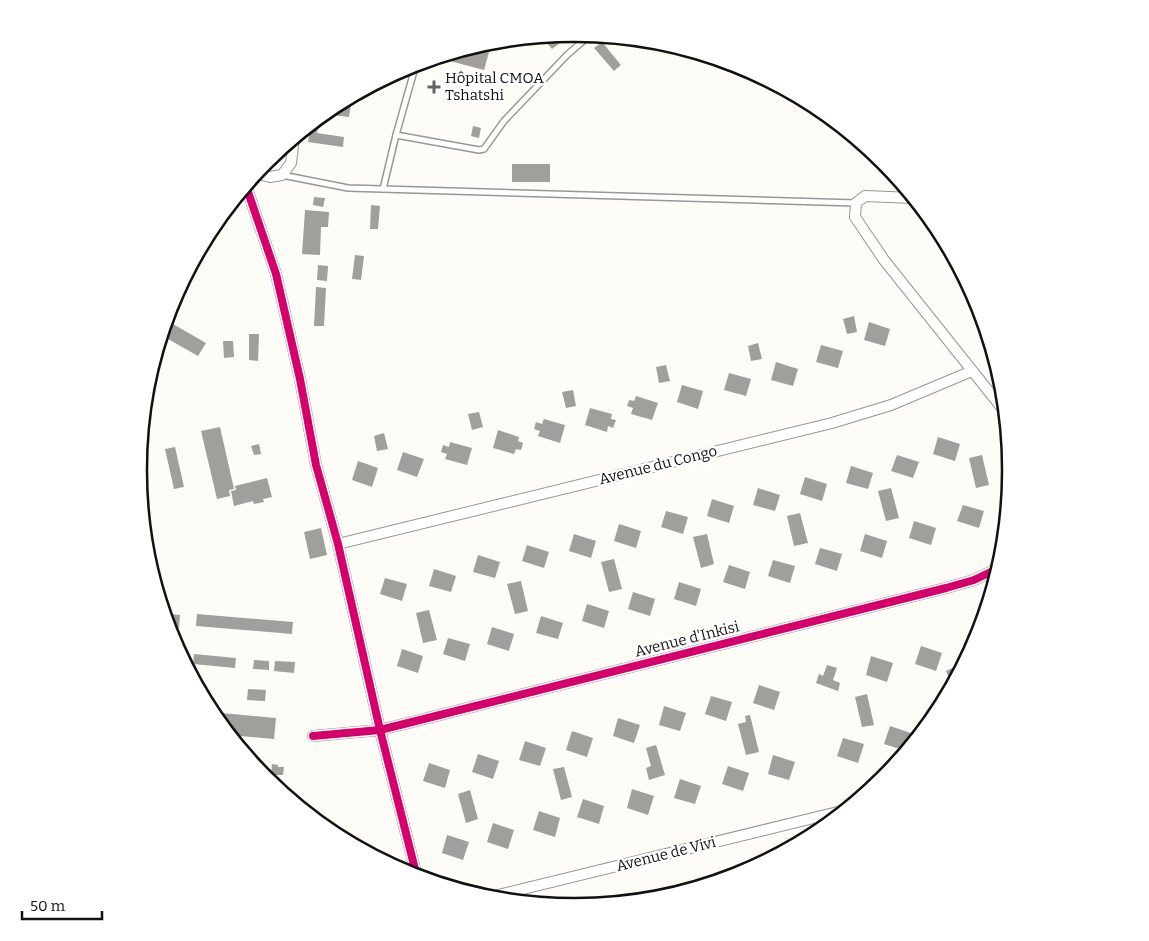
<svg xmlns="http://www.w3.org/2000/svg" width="1149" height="941" font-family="Bitter,serif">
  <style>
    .building { fill: #a19f9c }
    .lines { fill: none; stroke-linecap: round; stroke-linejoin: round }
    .service-casing { stroke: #979795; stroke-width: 8 }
    .minor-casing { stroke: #979795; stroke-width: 12 }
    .service { stroke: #fffffe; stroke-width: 5 }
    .minor { stroke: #fffffe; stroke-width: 10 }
    .cycleway-casing { stroke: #fff; stroke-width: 11 }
    .cycleway { stroke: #d6006c; stroke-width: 8 }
    .poi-dot { fill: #646362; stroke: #fff; stroke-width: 2 }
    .labels { text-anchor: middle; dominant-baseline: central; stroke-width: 5; stroke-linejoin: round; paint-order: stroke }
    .poi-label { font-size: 15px; fill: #111; stroke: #fff; text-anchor: start }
    .street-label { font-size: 15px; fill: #111; stroke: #fff }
    .rim { fill: none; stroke: #111; stroke-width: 2.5 }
  </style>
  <rect width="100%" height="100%" fill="#fdfcf7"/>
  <g class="building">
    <path d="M555,36L560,43L552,49L542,37Z"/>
    <path d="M602,42L621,65L614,71L594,48Z"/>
    <path d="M485,43L491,45L484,70L446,60L448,55Z"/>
    <path d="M352,97L349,117L324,114L332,107Z"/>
    <path d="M316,120H319L317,133L344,137L343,147L308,142L311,125Z"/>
    <path d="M473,126L481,128L479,138L471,136Z"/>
    <rect x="512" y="164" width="38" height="18"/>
    <path d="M314,197L325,198L323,207L313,205Z"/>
    <path d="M371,205L380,206L378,229H370Z"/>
    <path d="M305,210L329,212L328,227H321L320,255L302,254Z"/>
    <path d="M355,255L364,256L361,280L352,279Z"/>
    <path d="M318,265L328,266L327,281L317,280Z"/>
    <path d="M316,287L326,288L324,326H314Z"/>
    <path d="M854,316L857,332L847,334L843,319Z"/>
    <path d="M166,320L206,343L198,356L161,335Z"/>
    <path d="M869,322L890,329L885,346L864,340Z"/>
    <path d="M249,334H259L258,361L249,360Z"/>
    <path d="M223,341H233L234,357L224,358Z"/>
    <path d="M758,343L762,359L751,361L748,346Z"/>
    <path d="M821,345L843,351L838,368L816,362Z"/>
    <path d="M776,362L798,369L793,386L771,380Z"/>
    <path d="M666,365L670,381L659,383L656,367Z"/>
    <path d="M729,373L751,379L746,396L724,390Z"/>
    <path d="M682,385L703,391L698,409L677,402Z"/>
    <path d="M573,390L576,406L566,408L562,392Z"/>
    <path d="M636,396L658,403L652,420L631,414L633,408L627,406L629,400L634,401Z"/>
    <path d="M590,408L612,414L611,419L616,420L613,428L608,426L607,432L585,425Z"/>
    <path d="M479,412L483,427L472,430L468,414Z"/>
    <path d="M544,419L565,425L560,443L538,436L540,431L534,429L536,422L542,424Z"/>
    <path d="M220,427L234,489L229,490L230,496L217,499L201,431Z"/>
    <path d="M498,430L519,437L518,441L523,443L521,450L516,449L514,454L493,448Z"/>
    <path d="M384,433L388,449L377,451L374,436Z"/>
    <path d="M938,437L960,444L955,461L933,454Z"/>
    <path d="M450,442L472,448L467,465L445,459L447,454L441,452L443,445L449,447Z"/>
    <path d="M259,444L261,454L254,455L251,446Z"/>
    <path d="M175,447L184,487L174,489L165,449Z"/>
    <path d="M403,452L424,459L417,477L397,470Z"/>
    <path d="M897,455L919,462L913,478L891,471Z"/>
    <path d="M982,455L989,485L976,488L969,458Z"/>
    <path d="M358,461L378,468L372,487L352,480Z"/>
    <path d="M851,466L873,473L868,489L846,483Z"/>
    <path d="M805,477L827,484L822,501L800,494Z"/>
    <path d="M267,478L272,497L263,499L264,502L254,504L253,501L234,506L231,491L236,490L235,486Z"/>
    <path d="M1006,484L1010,486L1008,503L1001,501Z"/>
    <path d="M758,488L780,495L775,511L753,505Z"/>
    <path d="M891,488L899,518L886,521L878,491Z"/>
    <path d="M712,499L734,506L729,523L707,516Z"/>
    <path d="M963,505L984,511L979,528L957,521Z"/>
    <path d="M666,511L688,517L683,534L661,527Z"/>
    <path d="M800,513L808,543L794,546L787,516Z"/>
    <path d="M914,521L936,528L931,545L909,538Z"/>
    <path d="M619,524L641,531L636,548L614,541Z"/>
    <path d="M321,528L327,555L310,559L304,532Z"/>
    <path d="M574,534L596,541L591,558L569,551Z"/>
    <path d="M707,534L714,564L701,568L693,537Z"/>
    <path d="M865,534L887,541L882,558L860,551Z"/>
    <path d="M527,545L549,552L544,568L522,561Z"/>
    <path d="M820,548L842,554L837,571L815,564Z"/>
    <path d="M478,555L500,562L495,578L473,572Z"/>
    <path d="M614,559L622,589L609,592L601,562Z"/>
    <path d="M773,560L795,566L790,583L768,576Z"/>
    <path d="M729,565L750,572L745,589L723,582Z"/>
    <path d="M434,569L456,576L451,592L429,586Z"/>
    <path d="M385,578L407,584L402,601L380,594Z"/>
    <path d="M521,581L528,611L515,614L507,584Z"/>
    <path d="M679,582L701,589L696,606L674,599Z"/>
    <path d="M633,592L655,599L650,616L628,609Z"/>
    <path d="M587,604L609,611L604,628L582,621Z"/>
    <path d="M429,610L437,640L423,643L416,613Z"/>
    <path d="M170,614L180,615L179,628L169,627Z"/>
    <path d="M197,614L293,622L292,634L196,626Z"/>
    <path d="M541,616L563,623L558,639L536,633Z"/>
    <path d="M492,627L514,634L509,651L487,644Z"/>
    <path d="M968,635L978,638L969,655L962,653Z"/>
    <path d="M448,638L470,644L465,661L443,654Z"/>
    <path d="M921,646L942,653L936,671L915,664Z"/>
    <path d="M402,649L423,656L418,673L397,666Z"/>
    <path d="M194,654L236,658L235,668L193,664Z"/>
    <path d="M871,656L893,663L887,682L866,675Z"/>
    <path d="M254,660L269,661V670L253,669Z"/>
    <path d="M275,661L295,662L294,673L274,671Z"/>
    <path d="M827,665L837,668L833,680L840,683L838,691L816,683L819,674L823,676Z"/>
    <path d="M957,666L960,672L952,685L946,671Z"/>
    <path d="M759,685L780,692L774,710L753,703Z"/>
    <path d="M248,689L266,690L265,701L247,700Z"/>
    <path d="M867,694L874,725L862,727L855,697Z"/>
    <path d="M711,696L732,702L726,721L705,714Z"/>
    <path d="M664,706L686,713L680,731L659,725Z"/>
    <path d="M211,712L276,718L274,739L229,735Z"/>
    <path d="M750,715L759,752L746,755L738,724L746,722L745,716Z"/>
    <path d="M618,718L640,725L634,743L613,736Z"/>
    <path d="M890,726L911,733L906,751L884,744Z"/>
    <path d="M572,731L593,738L587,757L566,750Z"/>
    <path d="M843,738L864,744L858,763L837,756Z"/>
    <path d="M525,741L546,748L540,766L519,760Z"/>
    <path d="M656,745L665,775L649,780L646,768L651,766L646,748Z"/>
    <path d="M478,754L499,761L493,779L472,772Z"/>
    <path d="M773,755L795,762L789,780L768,774Z"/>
    <path d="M429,763L450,770L445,788L423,781Z"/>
    <path d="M272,764L278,765V767H284L283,775H271Z"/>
    <path d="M728,766L749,773L743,791L722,784Z"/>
    <path d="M564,767L572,797L561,800L553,769Z"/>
    <path d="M680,779L701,786L695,804L674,798Z"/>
    <path d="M632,789L654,796L648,815L627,808Z"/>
    <path d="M470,790L478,819L466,823L458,794Z"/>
    <path d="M583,799L604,806L599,824L577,817Z"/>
    <path d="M297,805L309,807L308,814L305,811Z"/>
    <path d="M539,811L560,818L555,837L533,830Z"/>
    <path d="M493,823L514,830L508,849L487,842Z"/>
    <path d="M447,835L469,842L463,860L442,853Z"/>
  </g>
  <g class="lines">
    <defs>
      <g id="service">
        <path d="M396,135L479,150L484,149L504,121L567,55L590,35"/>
        <path d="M282,175L348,188L856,203"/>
        <path d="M383,189L396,135L416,64"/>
      </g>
      <g id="minor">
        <path d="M256,173L270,177L282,175L291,163L294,138"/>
        <path d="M246,186L276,274L300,379L316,465L338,544L380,730L417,877"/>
        <path d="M913,198L865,196L856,203L855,217L884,260L1006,413"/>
        <path d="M338,544L832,423L891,405L972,371"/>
        <path d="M313,736L380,730L946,588L974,580L999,568"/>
        <path d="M486,898L846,810"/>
      </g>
    </defs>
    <use href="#service" class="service-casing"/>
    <use href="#minor" class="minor-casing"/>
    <use href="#service" class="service"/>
    <use href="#minor" class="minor"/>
    <defs>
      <g id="cycleway">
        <path d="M246,186L276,274L300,379L316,465L338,544L380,730L417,877"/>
        <path d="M313,736L380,730L946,588L974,580L999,568"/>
      </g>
    </defs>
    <use href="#cycleway" class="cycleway-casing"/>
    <use href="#cycleway" class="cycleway"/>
  </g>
  <path class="poi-dot" d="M431.5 79.5h5v5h5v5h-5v5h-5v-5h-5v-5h5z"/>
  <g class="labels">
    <g class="poi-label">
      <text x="445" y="78">Hôpital CMOA<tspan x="445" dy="17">Tshatshi</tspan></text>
    </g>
    <g class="street-label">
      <text transform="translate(658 465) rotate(-14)">Avenue du Congo</text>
      <text transform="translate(687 639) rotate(-14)">Avenue d'Inkisi</text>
      <text transform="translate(666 854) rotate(-14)">Avenue de Vivi</text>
    </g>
  </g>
  <path d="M0 0H1149V941H0ZM574 42H575A427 427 0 0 1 1002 469V471A427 427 0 0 1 575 898H574A427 427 0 0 1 147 471V469A427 427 0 0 1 574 42Z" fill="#fff" fill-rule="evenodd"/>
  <path class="rim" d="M574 42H575A427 427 0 0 1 1002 469V471A427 427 0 0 1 575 898H574A427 427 0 0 1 147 471V469A427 427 0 0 1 574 42Z"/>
  <path d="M22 911v8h80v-8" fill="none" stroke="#111111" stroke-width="2.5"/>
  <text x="30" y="911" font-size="15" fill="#111111" stroke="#ffffff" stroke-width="4" paint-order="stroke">50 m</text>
</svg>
